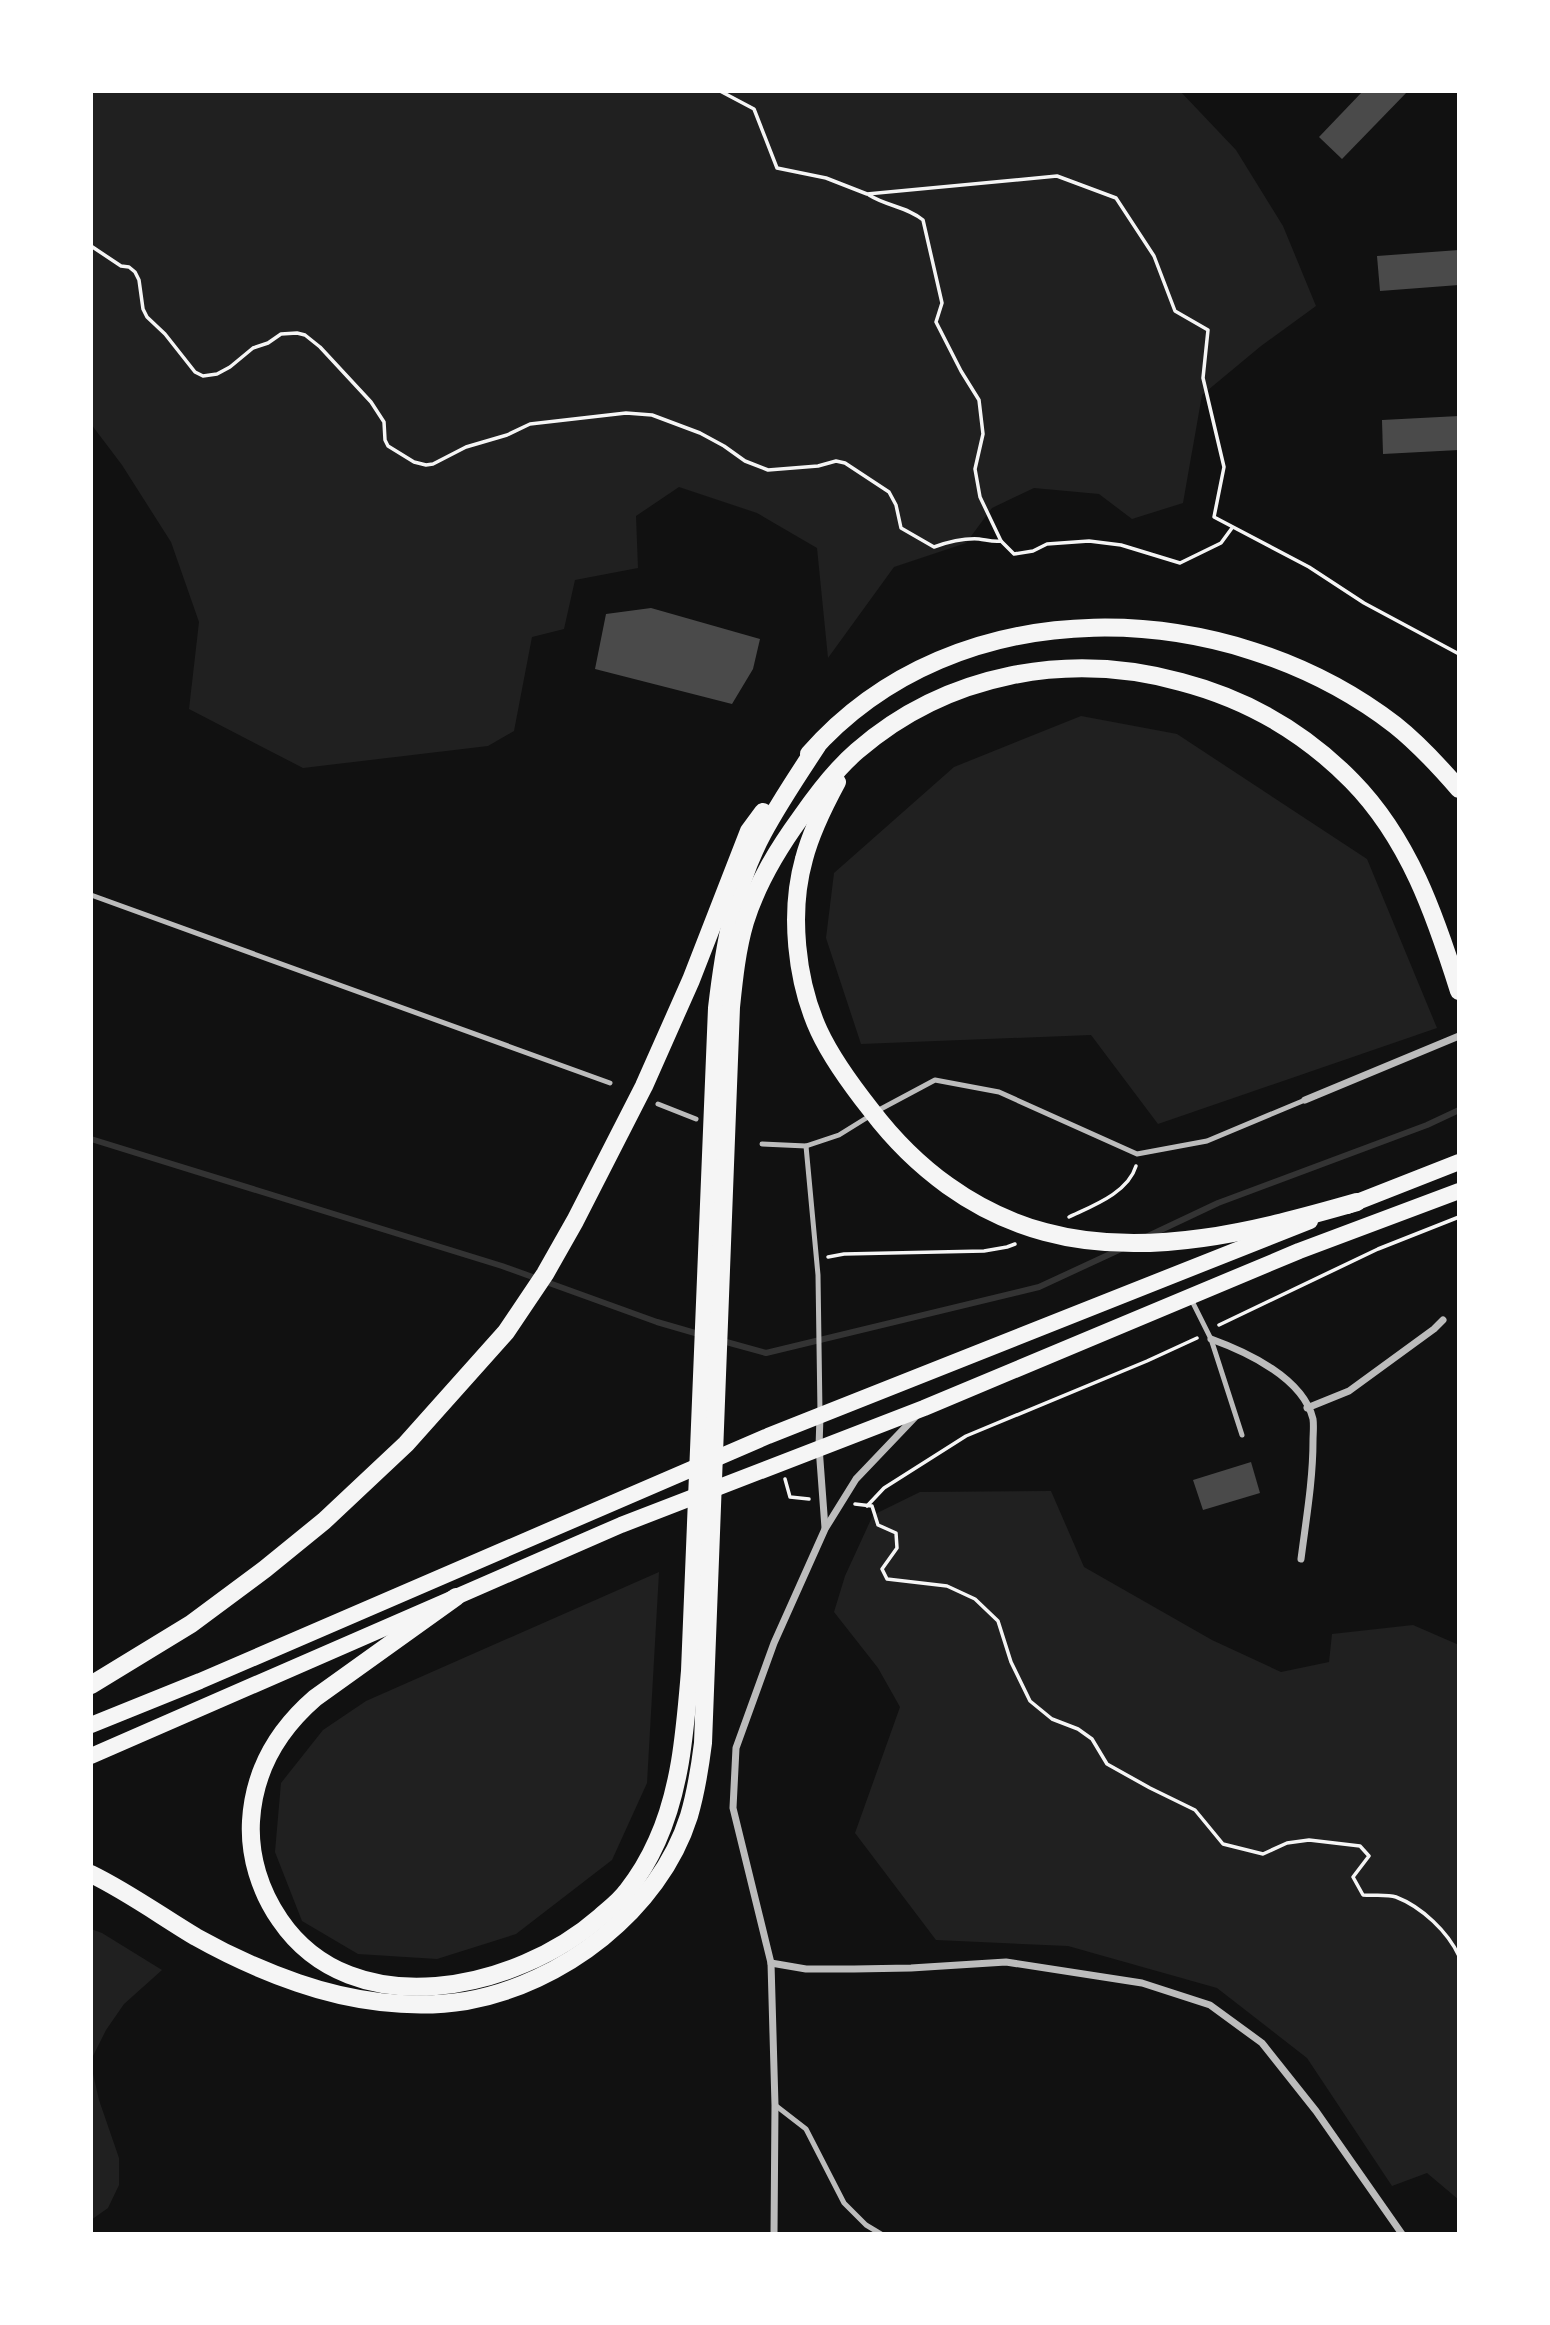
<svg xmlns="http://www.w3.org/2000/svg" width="1550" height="2325" font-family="Lato,sans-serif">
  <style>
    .green { fill: #202020 }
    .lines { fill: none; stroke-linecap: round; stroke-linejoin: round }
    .stream { stroke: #333; stroke-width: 6 }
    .building { fill: #4a4a4a }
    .path { stroke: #f5f5f5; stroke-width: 3.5 }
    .service { stroke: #bcbcbc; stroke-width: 5 }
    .minor { stroke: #bcbcbc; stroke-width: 7 }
    .primary { stroke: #f5f5f5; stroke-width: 16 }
    .motorway { stroke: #f5f5f5; stroke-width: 18 }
  </style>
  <rect width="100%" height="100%" fill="#111"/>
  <g class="green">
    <path d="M91,91H1180L1236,150L1283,226L1316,306L1261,346L1202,395L1183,503L1132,519L1099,494L1034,488L992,508L966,543L894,567L828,658L817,548L757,513L679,487L636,516L638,568L575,580L564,629L532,637L514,731L488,746L303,768L189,709L199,622L171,542L122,465L91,424Z"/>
    <path d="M1081,716L1177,734L1367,859L1437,1028L1158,1124L1091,1035L861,1044L826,938L834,873L954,767Z"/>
    <path d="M1051,1491L1084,1567L1212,1640L1281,1672L1329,1662L1332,1634L1413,1625L1459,1645V2200L1427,2173L1392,2186L1307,2058L1217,1988L1068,1946L936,1940L855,1833L900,1707L878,1668L834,1612L845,1576L873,1515L920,1492Z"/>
    <path d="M659,1572L647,1783L612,1860L516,1934L437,1959L358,1954L302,1921L275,1852L281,1783L323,1730L366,1701Z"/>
    <path d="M91,1929L102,1933L162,1970L124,2004L106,2030L91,2060Z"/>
    <path d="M91,2065L99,2100L119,2158V2185L108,2208L91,2220Z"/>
  </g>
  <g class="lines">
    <g class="stream">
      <path d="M91,1139L502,1266L657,1322L702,1335"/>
      <path d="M1146,1237L1218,1203L1427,1125L1459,1110"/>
      <path d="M719,1340L766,1353L1039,1287L1121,1249"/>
    </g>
  </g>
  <g class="building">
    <path d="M1363,91H1408L1342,159L1319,137Z"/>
    <path d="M1459,250V285L1380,291L1377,256Z"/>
    <path d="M1459,416V450L1383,454L1382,420Z"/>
    <path d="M651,608L760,639L753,669L732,704L595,669L606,614Z"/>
    <path d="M1251,1462L1260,1493L1203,1510L1193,1480Z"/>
  </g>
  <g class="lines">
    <g class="path">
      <path d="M720,91L754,109L777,168L826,178L867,194L1057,176L1116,198L1154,256L1175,311L1208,330L1203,378L1224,467L1214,517L1309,567L1364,603L1459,654"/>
      <path d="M869,195C886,206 908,207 923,220L942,303L936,322L961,371L979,400L983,434L975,469L980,497L1001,541L1014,554L1033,551L1047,544L1089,541L1121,545L1180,563L1221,543L1232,528"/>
      <path d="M91,246L121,266L129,267L135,272L139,280L143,309L147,317L165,334L195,372L203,376L217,374L230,367L253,348L268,343L281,334L297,333L305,335L320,347L371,402L384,422L385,440L388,446L414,462L426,465L433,464L466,447L507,435L530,424L626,413L652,415L700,433L724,446L745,461L768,470L818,466L836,461L845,463L889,492L896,505L901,528L934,547C948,542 963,538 979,539C987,540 993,542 1001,541"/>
      <path d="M1069,1217C1092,1206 1128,1193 1136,1166"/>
      <path d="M828,1257L844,1254L984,1251L1007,1247L1015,1244"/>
      <path d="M1219,1325L1378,1249L1459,1217"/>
      <path d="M785,1479L790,1497L809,1499"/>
      <path d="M855,1504L872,1506L878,1525L896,1533L897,1548L882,1569L887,1579L947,1586L975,1599L998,1621L1011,1662L1030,1701L1052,1719L1078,1729L1092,1739L1107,1764L1150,1788L1195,1810L1223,1844L1263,1854L1287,1843L1309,1840L1360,1846L1369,1856L1353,1877L1363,1895C1373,1896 1387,1894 1396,1897C1422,1907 1448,1932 1459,1956"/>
      <path d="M867,1506L884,1488L966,1436L1147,1361L1197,1338"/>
    </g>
    <g class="service">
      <path d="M91,895L610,1083"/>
      <path d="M658,1104L696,1119"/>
      <path d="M877,1111L935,1080L999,1092L1137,1154L1207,1141L1305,1100"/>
      <path d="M762,1144L806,1146L839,1135L868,1117"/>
      <path d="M806,1146L818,1275L820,1413"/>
      <path d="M1191,1299L1211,1339L1242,1435"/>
      <path d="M775,2105L806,2129L844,2203L866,2225L881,2234"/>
    </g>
    <g class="minor">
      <path d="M1305,1100L1459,1036"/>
      <path d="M1211,1339C1247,1352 1303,1378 1313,1419C1314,1426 1313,1434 1313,1441C1313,1480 1306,1520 1301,1559"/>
      <path d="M1307,1408L1349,1391L1434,1329L1443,1320"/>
      <path d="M820,1416L819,1447L825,1528"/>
      <path d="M771,1963L806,1969H854L911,1968L1006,1962L1142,1983L1210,2005L1262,2043L1316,2111L1402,2234"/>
      <path d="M774,2234L775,2105L771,1963L733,1808L736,1748L774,1643L825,1529L856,1479L917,1415"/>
    </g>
    <g class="primary">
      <path d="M1347,1206L1459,1162"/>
      <path d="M91,1725L200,1681L768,1436L1310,1221"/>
      <path d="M91,1756L621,1525L924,1408L1299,1251L1459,1191"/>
    </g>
    <g class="motorway">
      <path d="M809,754C956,586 1226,595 1395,725C1419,744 1439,766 1459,789"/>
      <path d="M837,782C824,806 811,832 804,859C789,912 796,981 819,1031C832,1059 852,1086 871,1110C915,1168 974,1213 1045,1232C1147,1260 1259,1230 1357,1202"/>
      <path d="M456,1597L315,1698C278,1730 254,1770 251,1821C249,1856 260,1891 280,1920C353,2027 517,1990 600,1917C609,1909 620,1901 627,1891C639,1876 649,1859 657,1841C681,1788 685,1729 690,1671L717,1008C724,948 734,887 763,833C779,803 798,775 817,746"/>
      <path d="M91,1685L191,1624L265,1569L324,1521L406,1444L506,1332L545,1274L575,1221L644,1086L691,980L749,831L763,812"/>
      <path d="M91,1874C128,1892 161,1916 196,1937C228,1955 263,1971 298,1983C350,2001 411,2010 466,2001C562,1984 659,1911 689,1816C696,1792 700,1767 703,1743L731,1007C734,978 737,949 745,922C757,883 777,850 801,817C817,794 835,770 857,751C947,673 1068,651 1181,682C1246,699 1305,733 1352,781C1409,839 1435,915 1459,991"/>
    </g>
  </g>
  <rect width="1550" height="2325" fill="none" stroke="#ffffff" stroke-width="186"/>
</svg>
